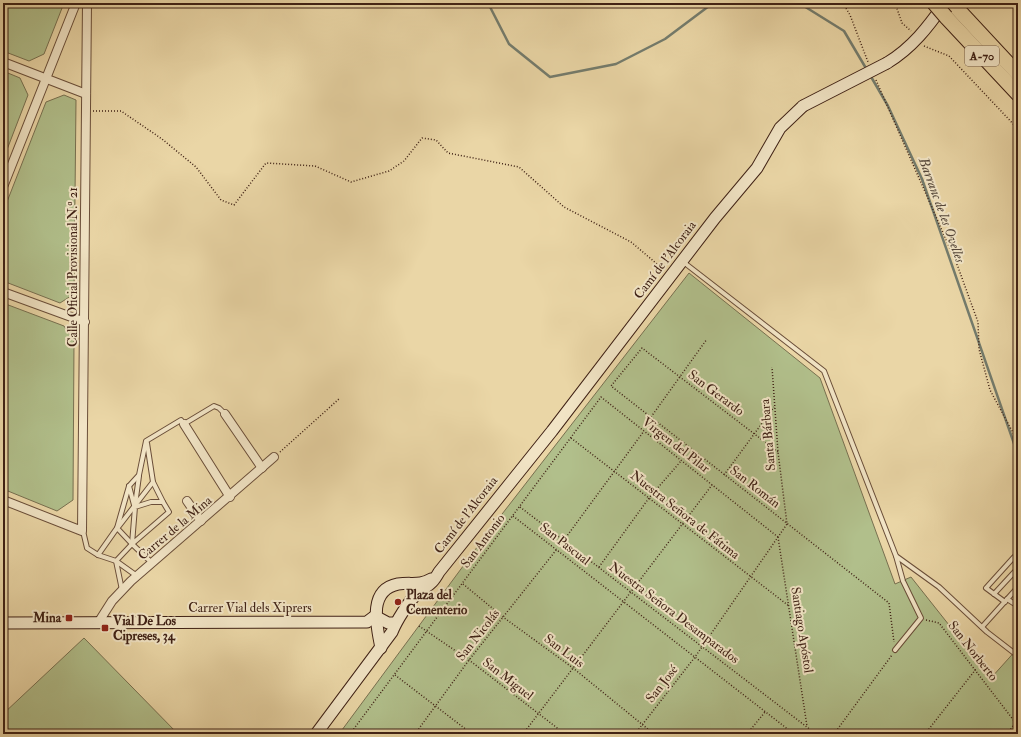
<svg xmlns="http://www.w3.org/2000/svg" width="1021" height="737" font-family="'IM FELL Double Pica',serif">
  <style>
    .green { fill: #b1bf8b; stroke: #787050 }
    .lines { fill: none; stroke-linecap: round; stroke-linejoin: round }
    .stream { stroke: #747c6d; stroke-width: 2.5 }
    .lane-casing { stroke: #6a4e39; stroke-width: 6 }
    .street-casing { stroke: #6a4e39; stroke-width: 10 }
    .secondary-casing { stroke: #3f2115; stroke-width: 13 }
    .highway-casing { stroke: #3f2115; stroke-width: 16 }
    .path { stroke: #3f2115; stroke-width: 1.5; stroke-dasharray: 1 2; stroke-linecap: butt }
    .lane { stroke: #f1e4c5; stroke-width: 4 }
    .street { stroke: #f1e4c5; stroke-width: 8 }
    .secondary { stroke: #f1e4c5; stroke-width: 11 }
    .highway { stroke: #ead6a6; stroke-width: 14 }
    .secondary-bridge-casing { stroke: #3f2115; stroke-width: 13; stroke-linecap: butt }
    .highway-bridge-casing { stroke: #3f2115; stroke-width: 16; stroke-linecap: butt }
    .secondary-bridge { stroke: #f1e4c5; stroke-width: 11 }
    .highway-bridge { stroke: #ead6a6; stroke-width: 14 }
    .poi-dot { fill: #8f2418; stroke: #f1e4c5; stroke-width: 1.5 }
    .labels { text-anchor: middle; dominant-baseline: central; stroke-width: 4; stroke-linejoin: round; paint-order: stroke }
    .shield { fill: #f1e4c5; stroke: #745c4a; stroke-width: 1 }
    .shield-label { font-size: 12px; font-weight: bold; fill: #3f2115 }
    .street-label { font-size: 13px; fill: #3f2115; stroke: #f1e4c5 }
    .poi-label { font-size: 13px; font-weight: bold; fill: #3f2115; stroke: #f1e4c5; text-anchor: start }
    .water-label { font-size: 14px; font-style: italic; fill: #55473a; stroke: #f1e4c5 }
  </style>
  <rect width="100%" height="100%" fill="#ead6a6"/>
  <filter id="stains"><feTurbulence type="fractalNoise" baseFrequency=".005" numOctaves="4"/><feColorMatrix values="0 0 0 0 .2 0 0 0 0 .09 0 0 0 0 .02 0 0 0 .5 -.17"/></filter>
  <radialGradient id="worn" r=".72"><stop offset=".6" stop-color="#630" stop-opacity="0"/><stop offset="1" stop-color="#630" stop-opacity=".3"/></radialGradient>
  <g class="green">
    <path d="M3,3H64L44,54L29,61L3,51Z"/>
    <path d="M3,71L20,78L28,95L3,160Z"/>
    <path d="M64,95L76,100L74,294L60,303L3,281V212L46,102Z"/>
    <path d="M689,273L820,378L895,584L911,577L991,678L1018,648V734H339L492,527Z"/>
    <path d="M3,303L64,326L74,341L73,500L57,511L3,489Z"/>
    <path d="M84,638L178,734H3V714Z"/>
  </g>
  <g class="lines">
    <g class="stream">
      <path d="M488,3L509,44L550,77L616,64L665,39L713,3"/>
      <path d="M799,3L844,31L867,70"/>
      <path d="M870,75L888,106L922,179L1018,455"/>
    </g>
    <defs>
      <g id="lane">
        <path d="M682,261L824,371L896,556L939,587L987,632L1018,656"/>
        <path d="M153,482L163,502"/>
        <path d="M129,486L134,505"/>
        <path d="M151,502H163L169,512L132,544L135,507Z"/>
        <path d="M135,505L139,476"/>
        <path d="M119,526L153,482L147,443"/>
        <path d="M117,528L129,486L139,475L146,441L181,420L184,424L214,406L219,408L225,414"/>
        <path d="M83,531L87,548L98,555L116,561L137,576"/>
        <path d="M98,555L117,528L132,544"/>
        <path d="M122,590L116,561L132,544L152,563"/>
        <path d="M994,594L1018,568"/>
        <path d="M1007,599L1018,606"/>
        <path d="M1005,602L986,588L1014,557L1018,559"/>
        <path d="M982,627L1018,587"/>
        <path d="M895,650L921,618L903,581L896,556"/>
      </g>
      <g id="street">
        <path d="M3,62L86,94"/>
        <path d="M3,187L76,3"/>
        <path d="M3,292L85,322"/>
        <path d="M225,414L262,468"/>
        <path d="M184,424L230,497"/>
        <path d="M3,500L82,531L87,3"/>
        <path d="M187,501L201,521"/>
        <path d="M98,623L112,601L131,581L274,457"/>
      </g>
      <g id="secondary">
        <path d="M887,63C912,48 928,27 945,3"/>
        <path d="M375,616L388,623H395"/>
        <path d="M3,623L367,622L375,616"/>
        <path d="M381,648C377,627 367,590 398,584C412,582 419,586 431,579"/>
        <path d="M316,734L392,632C396,622 409,600 418,593C429,584 431,586 439,572L552,431L715,218L757,168L780,128L803,106"/>
      </g>
      <g id="highway">
        <path d="M952,3L1018,74"/>
        <path d="M946,17L1018,94"/>
      </g>
    </defs>
    <use href="#lane" class="lane-casing"/>
    <use href="#street" class="street-casing"/>
    <use href="#secondary" class="secondary-casing"/>
    <use href="#highway" class="highway-casing"/>
    <g class="path">
      <path d="M843,3L850,15L868,62"/>
      <path d="M895,3L902,23L911,31"/>
      <path d="M924,46L949,56L1018,129"/>
      <path d="M876,80L958,267L978,322L979,349L990,390L1018,442"/>
      <path d="M93,111H121L162,139L196,167L221,200L234,205L266,163L315,166L351,182L389,171L404,161L422,138L436,140L448,153L519,167L564,207L631,242L663,269"/>
      <path d="M651,417L707,339"/>
      <path d="M571,438L789,606"/>
      <path d="M280,452L340,398"/>
      <path d="M778,452L642,348L611,386L889,603L894,642"/>
      <path d="M724,475L774,407"/>
      <path d="M520,507L816,734"/>
      <path d="M513,516L794,734"/>
      <path d="M778,537L807,726"/>
      <path d="M564,540L644,431"/>
      <path d="M599,567L649,498L681,461"/>
      <path d="M463,584L503,617L573,668L654,734"/>
      <path d="M926,620L939,623L1018,726"/>
      <path d="M419,626L469,660L565,734"/>
      <path d="M395,675L472,734"/>
      <path d="M350,734L601,397L778,537"/>
      <path d="M415,734L469,660L557,549"/>
      <path d="M523,734L712,485"/>
      <path d="M635,734L695,657L787,524L778,452L772,367"/>
      <path d="M747,734L765,712"/>
      <path d="M834,734L892,655"/>
      <path d="M925,734L976,669"/>
      <path d="M1007,734L1016,722"/>
    </g>
    <use href="#lane" class="lane"/>
    <use href="#street" class="street"/>
    <use href="#secondary" class="secondary"/>
    <use href="#highway" class="highway"/>
    <defs>
      <path id="secondary-bridge" d="M803,106L887,63"/>
      <path id="highway-bridge" d="M934,3L946,17"/>
    </defs>
    <use href="#secondary-bridge" class="secondary-bridge-casing"/>
    <use href="#highway-bridge" class="highway-bridge-casing"/>
    <use href="#secondary-bridge" class="secondary-bridge"/>
    <use href="#highway-bridge" class="highway-bridge"/>
  </g>
  <g class="poi-dot">
    <circle cx="398" cy="602" r="4"/>
    <rect x="65" y="614" width="8" height="8" rx="2"/>
    <rect x="101" y="624" width="8" height="8" rx="2"/>
  </g>
  <g class="labels">
    <rect class="shield" x="965" y="46" width="34" height="20" rx="3"/>
    <g class="shield-label">
      <text x="982" y="56">A-70</text>
    </g>
    <g class="street-label">
      <text transform="translate(665 260) rotate(-53)">Camí de l'Alcoraia</text>
      <text transform="translate(73 267) rotate(-90)">Calle Oficial Provisional N.º 21</text>
      <text transform="translate(716 393) rotate(37)">San Gerardo</text>
      <text transform="translate(768 435) rotate(-95)">Santa Bárbara</text>
      <text transform="translate(676 445) rotate(38)">Virgen del Pilar</text>
      <text transform="translate(755 487) rotate(38)">San Román</text>
      <text transform="translate(466 515) rotate(-52)">Camí de l'Alcoraia</text>
      <text transform="translate(685 515) rotate(38)">Nuestra Señora de Fátima</text>
      <text transform="translate(175 528) rotate(-40)">Carrer de la Mina</text>
      <text transform="translate(483 541) rotate(-53)">San Antonio</text>
      <text transform="translate(565 544) rotate(38)">San Pascual</text>
      <text x="250" y="608">Carrer Vial dels Xiprers</text>
      <text transform="translate(674 613) rotate(37)">Nuestra Señora Desamparados</text>
      <text transform="translate(802 630) rotate(81)">Santiago Apóstol</text>
      <text transform="translate(478 635) rotate(-52)">San Nicolás</text>
      <text transform="translate(564 651) rotate(37)">San Luis</text>
      <text transform="translate(973 651) rotate(52)">San Norberto</text>
      <text transform="translate(508 679) rotate(38)">San Miguel</text>
      <text transform="translate(662 684) rotate(-52)">San José</text>
    </g>
    <g class="poi-label">
      <text x="406" y="595">Plaza del<tspan x="406" dy="15">Cementerio</tspan></text>
      <text x="61" y="618" text-anchor="end">Mina</text>
      <text x="113" y="621">Vial De Los<tspan x="113" dy="15">Cipreses, 34</tspan></text>
    </g>
    <g class="water-label">
      <text transform="translate(942 210) rotate(70)">Barranc de les Ovelles</text>
    </g>
  </g>
  <rect width="1021" height="737" fill="none" stroke="#ead6a6" stroke-width="16"/>
  <rect x="4" y="4" width="1013" height="729" fill="none" stroke="#3f2115" stroke-width="2"/>
  <rect x="8" y="8" width="1005" height="721" fill="none" stroke="#3f2115"/>
  <rect width="100%" height="100%" filter="url(#stains)"/>
  <rect width="100%" height="100%" fill="url(#worn)"/>
</svg>
